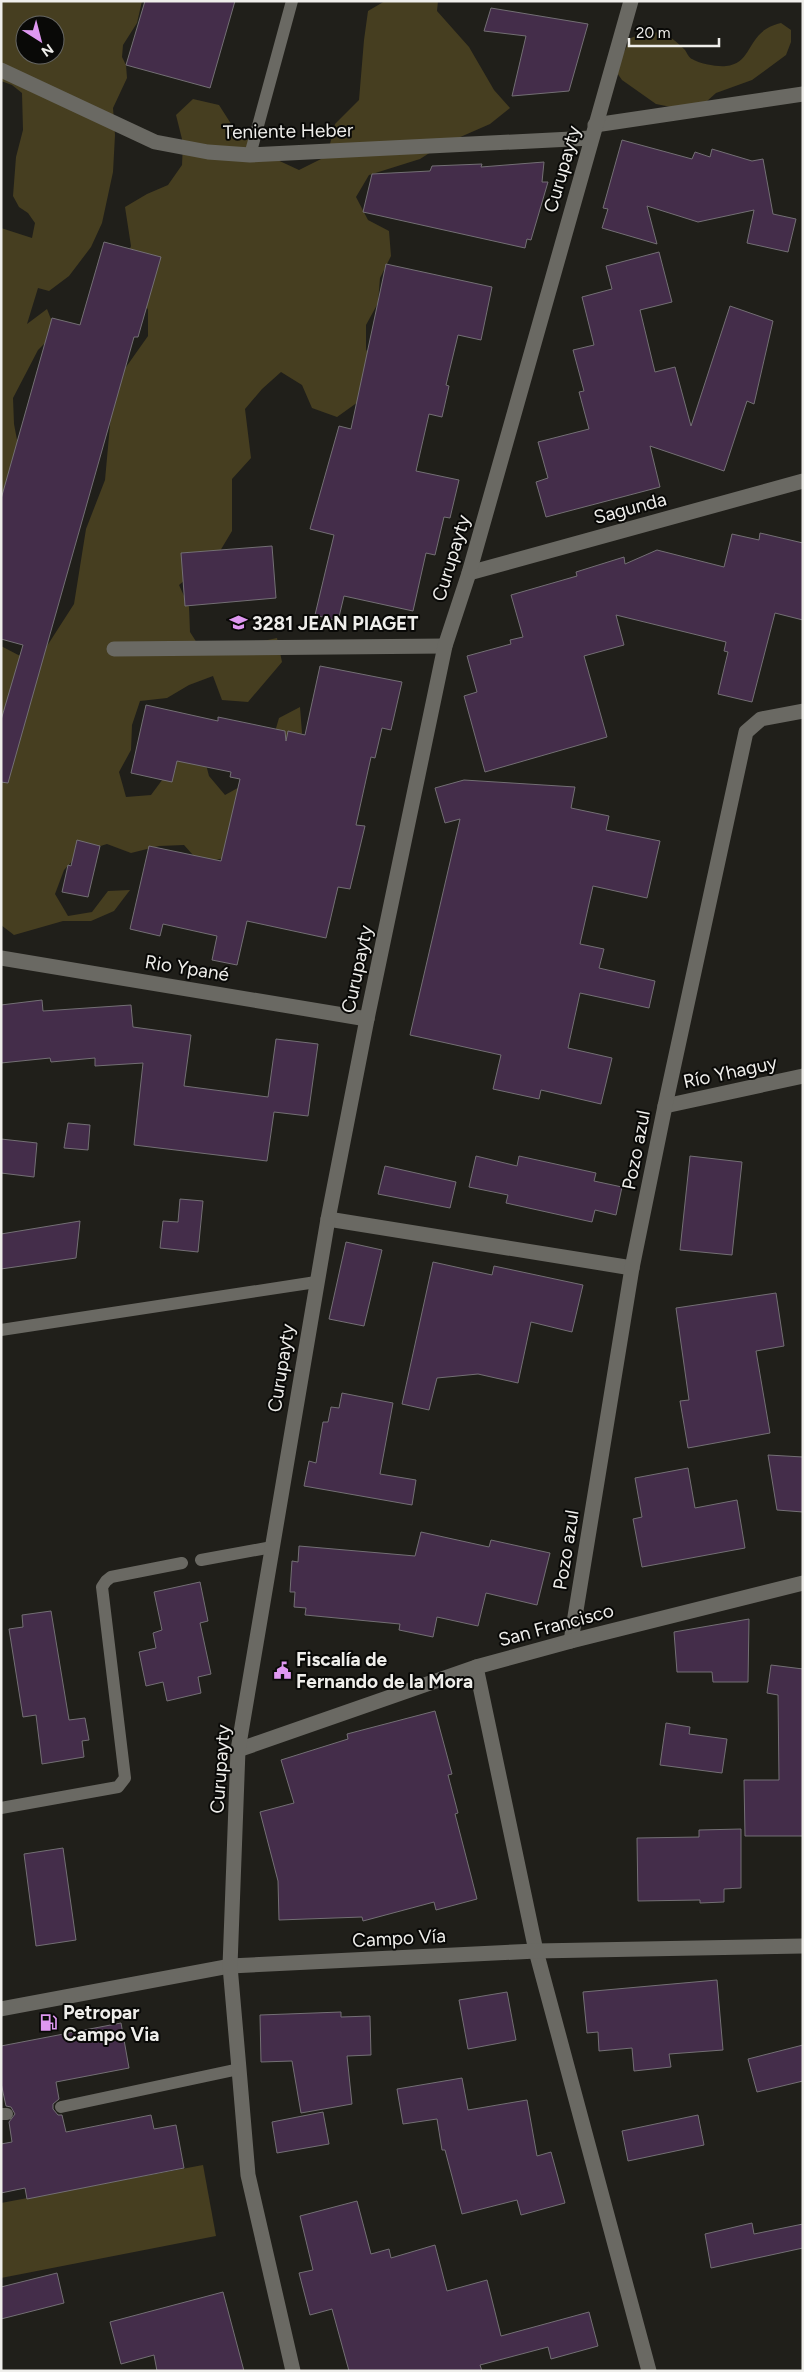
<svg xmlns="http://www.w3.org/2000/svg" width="804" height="2372" font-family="Figtree,sans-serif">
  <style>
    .green { fill: #463e20; fill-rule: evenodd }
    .building { fill: #442d4a; stroke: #736f74 }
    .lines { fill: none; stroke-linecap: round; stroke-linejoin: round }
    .lane { stroke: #6a6963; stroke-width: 12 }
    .street { stroke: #6a6963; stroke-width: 15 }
    .labels { text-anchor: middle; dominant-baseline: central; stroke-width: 4; stroke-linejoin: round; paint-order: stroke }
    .street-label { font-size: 19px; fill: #efeeeb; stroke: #090907 }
    .poi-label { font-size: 19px; font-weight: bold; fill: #efeeeb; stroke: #090907; text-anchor: start }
  </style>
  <rect width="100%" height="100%" fill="#201f1a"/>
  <g class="green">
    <path d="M1,1H142L137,23L123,45L122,57L126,65L127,78L113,108L115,135L113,172L102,223L91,247L69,276L49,291L38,288L27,324L47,309L56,332L38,350L13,398L14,424L24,477L1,512V228L32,238L35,223L28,213L19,207L13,196L16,157L23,130L22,93L12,85L1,81ZM25,25H55V55H25Z"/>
    <path d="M385,1H438L437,11L469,47L494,90L510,108L490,124L442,145L420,159L369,175L356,197L368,220L389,231L391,256L380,278L378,303L366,325V350L384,366L358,402L337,417L312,408L302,385L281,372L262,389L245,409L251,458L232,479V531L220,551L179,585L189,607L190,632L204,654L277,638L282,662L248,702L222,700L213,676L189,685L167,698L140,701L132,725L131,750L119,772L126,797L151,795L180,756L202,749L209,776L225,795L245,784L272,742L279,718L300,707L302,733L227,857L201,864L184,845L159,846L131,853L107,844L81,852L64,870L55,894L68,916L92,912L108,891L130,890L114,911L91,921H63L14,935L1,925V646L26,659L47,646L74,604L86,529L105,480L112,403L119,377L148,336V309L129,293L122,269L131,246L125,207L147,194L168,185L182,165L183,143L176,115L193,99L219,105L235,130L271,157L299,170L327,156L335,124L359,100L364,40L368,11Z"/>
    <path d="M781,23L791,30V42L786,55L752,80L716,93L706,102L681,109L656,104L622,80L615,70L631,38C654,27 668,32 685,50C687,53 689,58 692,59C700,64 718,67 726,66C755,63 745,31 781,23Z"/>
    <path d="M203,2165L216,2236L1,2278V2203Z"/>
  </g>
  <g class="building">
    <path d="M145,1H235L210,88L126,65Z"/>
    <path d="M491,8L588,24L569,91L512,96L526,36L484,31Z"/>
    <path d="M622,140L692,159L695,152L710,157L712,149L752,161L763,159L773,214L796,219L788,252L747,243L754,210L698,222L647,206L657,244L602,228L608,209L603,208Z"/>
    <path d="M544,162L542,182H548L531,240L527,239L525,248L363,212L372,174L430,171L432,166L482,164L481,167Z"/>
    <path d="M104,242L161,257L138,337H134L8,783L1,782V720L23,645L1,639V499L52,318L80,325Z"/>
    <path d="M659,252L672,302L640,310L655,372L675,367L691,426L730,306L773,321L754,404L747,401L724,471L650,446L660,487L546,517L536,482L548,478L538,442L589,429L579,392L584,391L573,350L594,345L582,297L612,289L606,266Z"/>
    <path d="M386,264L492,287L481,340L458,335L446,385L449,386L442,417L429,414L416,471L459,480L450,518L444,517L435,555L426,553L413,611L344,596L338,621L315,615L334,535L310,529L339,426L351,429Z"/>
    <path d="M760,533L803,543V620L775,613L752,702L718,694L728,652L724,651L726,642L616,615L624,645L584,656L607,737L485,772L464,696L477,692L467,656L511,644L510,640L523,637L511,595L577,576L576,572L624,557L625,564L657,550L724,567L732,534L759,540Z"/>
    <path d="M272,546L276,598L185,606L181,553Z"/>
    <path d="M320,666L402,682L391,730L382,728L375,758L371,757L356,825L365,826L350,889L338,887L326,938L247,921L237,965L212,960L217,936L163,924L160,936L130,929L149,846L221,861L240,779L230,777L231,772L177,761L172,782L131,773L146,705L218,721V717L285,731L286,741L288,731L305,735Z"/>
    <path d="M464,780L575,787L571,808L609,816L606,830L660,841L647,898L593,886L580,944L604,949L599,968L655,981L649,1008L580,993L568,1048L612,1058L601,1104L541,1090L539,1099L493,1089L501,1055L410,1035L460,819L445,823L435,788Z"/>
    <path d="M77,840L100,846L88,897L62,892L68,865L71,866Z"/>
    <path d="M42,1000L43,1011L131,1005L133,1027L191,1035L184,1086L268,1097L276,1039L318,1044L308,1116L274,1112L267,1161L134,1145L143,1063L95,1066V1058L51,1062L50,1058L1,1063V1005Z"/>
    <path d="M68,1123L90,1125L88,1150L64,1148Z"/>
    <path d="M1,1139L37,1143L34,1177L1,1173Z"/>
    <path d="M476,1156L517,1166L519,1156L596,1173L594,1181L622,1187L616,1215L595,1210L592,1222L506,1203L508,1195L469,1187Z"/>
    <path d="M690,1156L742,1162L732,1255L680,1250Z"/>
    <path d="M385,1166L456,1182L450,1208L378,1194Z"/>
    <path d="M180,1199L203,1201L198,1252L160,1248L163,1221L178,1222Z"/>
    <path d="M80,1221L76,1258L1,1269V1234Z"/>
    <path d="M346,1242L382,1250L364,1326L329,1319Z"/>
    <path d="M433,1262L492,1275L494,1266L583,1285L572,1332L531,1322L518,1383L478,1374L437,1378L429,1410L402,1404Z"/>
    <path d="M776,1293L784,1346L756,1351L770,1433L688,1448L680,1401L689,1400L676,1308Z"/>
    <path d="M342,1393L393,1403L380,1474L416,1480L412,1505L304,1486L309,1461L316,1463L323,1422H328L331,1407L339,1408Z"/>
    <path d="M768,1455L803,1457V1512L777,1510Z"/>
    <path d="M688,1468L695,1508L737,1500L745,1548L642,1567L633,1519L642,1517L635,1478Z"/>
    <path d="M421,1532L489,1547L491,1540L550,1553L537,1605L486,1593L478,1626L437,1617L433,1637L399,1630L400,1624L305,1615L306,1608L294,1607L295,1592H290L292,1561L298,1562L299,1546L415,1556Z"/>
    <path d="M200,1582L208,1621L200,1623L211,1674L198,1677L201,1693L167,1701L163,1682L146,1686L139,1652L156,1648L153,1633L162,1630L154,1592Z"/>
    <path d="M51,1611L69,1720L85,1718L89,1740L82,1741L84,1757L42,1764L36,1715L23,1717L9,1629L23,1627L22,1615Z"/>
    <path d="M749,1619L748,1682H713L712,1672H677L674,1632Z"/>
    <path d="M771,1665L803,1669V1836H745L744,1780H779L778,1695L767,1693Z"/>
    <path d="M435,1711L452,1774L448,1775L458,1813L455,1814L477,1899L436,1910L434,1902L363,1921L362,1917L279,1920L278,1881L260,1812L294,1803L281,1760L348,1739L347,1734Z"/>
    <path d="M666,1723L690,1727L689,1734L727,1739L722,1773L660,1765Z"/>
    <path d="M741,1829V1888L724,1889V1902L700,1903V1900L638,1901L637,1838L699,1837V1830Z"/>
    <path d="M63,1848L76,1940L36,1946L24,1854Z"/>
    <path d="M717,1980L723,2050L669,2054L671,2067L634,2071L632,2048L599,2051L598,2032L587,2033L583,1992Z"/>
    <path d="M507,1992L516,2040L468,2049L459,2000Z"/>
    <path d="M341,2012V2017L370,2016L371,2055L347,2056L352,2104L301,2113L292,2061L261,2062L260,2015Z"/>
    <path d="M121,2023L129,2068L56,2082L59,2099L53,2104V2109L58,2115H62L66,2132L151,2115L154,2129L176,2125L184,2168L27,2199L25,2188L1,2193V2144L12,2142L9,2122L15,2114L11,2107L6,2106L1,2083V2046Z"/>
    <path d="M803,2045V2081L757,2092L748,2059Z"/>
    <path d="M462,2078L468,2110L527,2100L537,2156L551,2152L565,2203L521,2215L517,2200L462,2214L445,2150H442L437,2119L403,2124L397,2089Z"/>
    <path d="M323,2112L329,2144L277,2153L272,2122Z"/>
    <path d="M698,2115L704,2145L628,2161L622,2131Z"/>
    <path d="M357,2201L371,2254L389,2249L391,2258L435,2245L447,2291L487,2280L501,2336L589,2312L598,2346L551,2359L548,2347L480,2365L482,2371H349L332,2309L310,2315L299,2273L313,2270L300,2216Z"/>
    <path d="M752,2223L754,2234L803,2224V2248L711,2268L705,2234Z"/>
    <path d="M57,2273L64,2303L1,2319V2287Z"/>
    <path d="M223,2292L244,2371H157L154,2355L121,2364L110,2322Z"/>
  </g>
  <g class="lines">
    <g class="lane">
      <path d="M250,155L292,1"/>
      <path d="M1,1330L316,1282"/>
      <path d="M201,1560L272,1547"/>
      <path d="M1,1808L118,1787L125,1778L102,1587L106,1581L111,1577L182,1563"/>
      <path d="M61,2107L239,2069"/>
      <path d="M1,2114H7"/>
    </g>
    <g class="street">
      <path d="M1,70L155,142L208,152L250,155L591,138"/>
      <path d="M595,125L803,94"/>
      <path d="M469,573L803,481"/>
      <path d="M114,649L445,646"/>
      <path d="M1,958L367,1019"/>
      <path d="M665,1106L803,1076"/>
      <path d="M328,1219L632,1268"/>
      <path d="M571,1641L632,1268L665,1106L746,732L761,719L803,711"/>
      <path d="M476,1667L536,1951L649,2371"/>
      <path d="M238,1750L476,1667L571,1641L803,1583"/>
      <path d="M1,2009L230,1966L536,1951L803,1946"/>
      <path d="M293,2371L248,2175L239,2069L230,1966L238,1750L328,1219L367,1019L445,646L469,573L631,1"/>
    </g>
  </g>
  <defs>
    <symbol id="school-bare" viewBox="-9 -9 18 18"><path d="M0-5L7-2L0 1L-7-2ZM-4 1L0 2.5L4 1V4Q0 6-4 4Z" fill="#df98f1" stroke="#090907" stroke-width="2.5" paint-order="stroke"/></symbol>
    <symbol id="civic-bare" viewBox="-9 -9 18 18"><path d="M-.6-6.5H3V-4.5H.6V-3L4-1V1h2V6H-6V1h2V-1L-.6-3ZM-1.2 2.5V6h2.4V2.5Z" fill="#df98f1" stroke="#090907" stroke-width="2.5" paint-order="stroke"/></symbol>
    <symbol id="fuel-bare" viewBox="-9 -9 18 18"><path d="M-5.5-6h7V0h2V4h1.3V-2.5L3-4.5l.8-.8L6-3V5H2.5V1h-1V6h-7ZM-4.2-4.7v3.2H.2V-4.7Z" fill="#df98f1" stroke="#090907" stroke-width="2.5" paint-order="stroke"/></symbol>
  </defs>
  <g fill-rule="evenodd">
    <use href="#school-bare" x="226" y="610" width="25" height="25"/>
    <use href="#civic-bare" x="270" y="1658" width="25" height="25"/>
    <use href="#fuel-bare" x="36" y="2010" width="25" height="25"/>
  </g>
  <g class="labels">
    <g class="street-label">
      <text transform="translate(288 131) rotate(-1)">Teniente Heber</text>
      <text transform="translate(562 169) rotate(-74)">Curupayty</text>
      <text transform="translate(630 508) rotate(-15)">Sagunda</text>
      <text transform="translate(451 558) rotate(-73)">Curupayty</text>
      <text transform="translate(187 968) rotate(9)">Rio Ypané</text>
      <text transform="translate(357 969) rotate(-78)">Curupayty</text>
      <text transform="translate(730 1072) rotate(-12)">Río Yhaguy</text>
      <text transform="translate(636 1150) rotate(-79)">Pozo azul</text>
      <text transform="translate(281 1368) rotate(-81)">Curupayty</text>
      <text transform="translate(566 1550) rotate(-81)">Pozo azul</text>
      <text transform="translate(556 1625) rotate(-15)">San Francisco</text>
      <text transform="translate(220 1769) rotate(-86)">Curupayty</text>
      <text transform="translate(399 1938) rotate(-3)">Campo Vía</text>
    </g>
    <g class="poi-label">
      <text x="252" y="623">3281 JEAN PIAGET</text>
      <text x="296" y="1659">Fiscalía de<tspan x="296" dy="22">Fernando de la Mora</tspan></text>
      <text x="63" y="2012">Petropar<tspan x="63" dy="22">Campo Via</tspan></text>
    </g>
  </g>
  <rect width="804" height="2372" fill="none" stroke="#efeeeb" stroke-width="5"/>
  <g transform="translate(40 40) rotate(144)"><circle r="24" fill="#090907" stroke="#656562"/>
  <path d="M0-4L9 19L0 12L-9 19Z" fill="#df98f1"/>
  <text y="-8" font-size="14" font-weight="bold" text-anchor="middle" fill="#efeeeb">N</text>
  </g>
  <path d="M629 38v8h90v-8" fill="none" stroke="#efeeeb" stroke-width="2.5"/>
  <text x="636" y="38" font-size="15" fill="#efeeeb" stroke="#090907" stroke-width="4" paint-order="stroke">20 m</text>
</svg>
